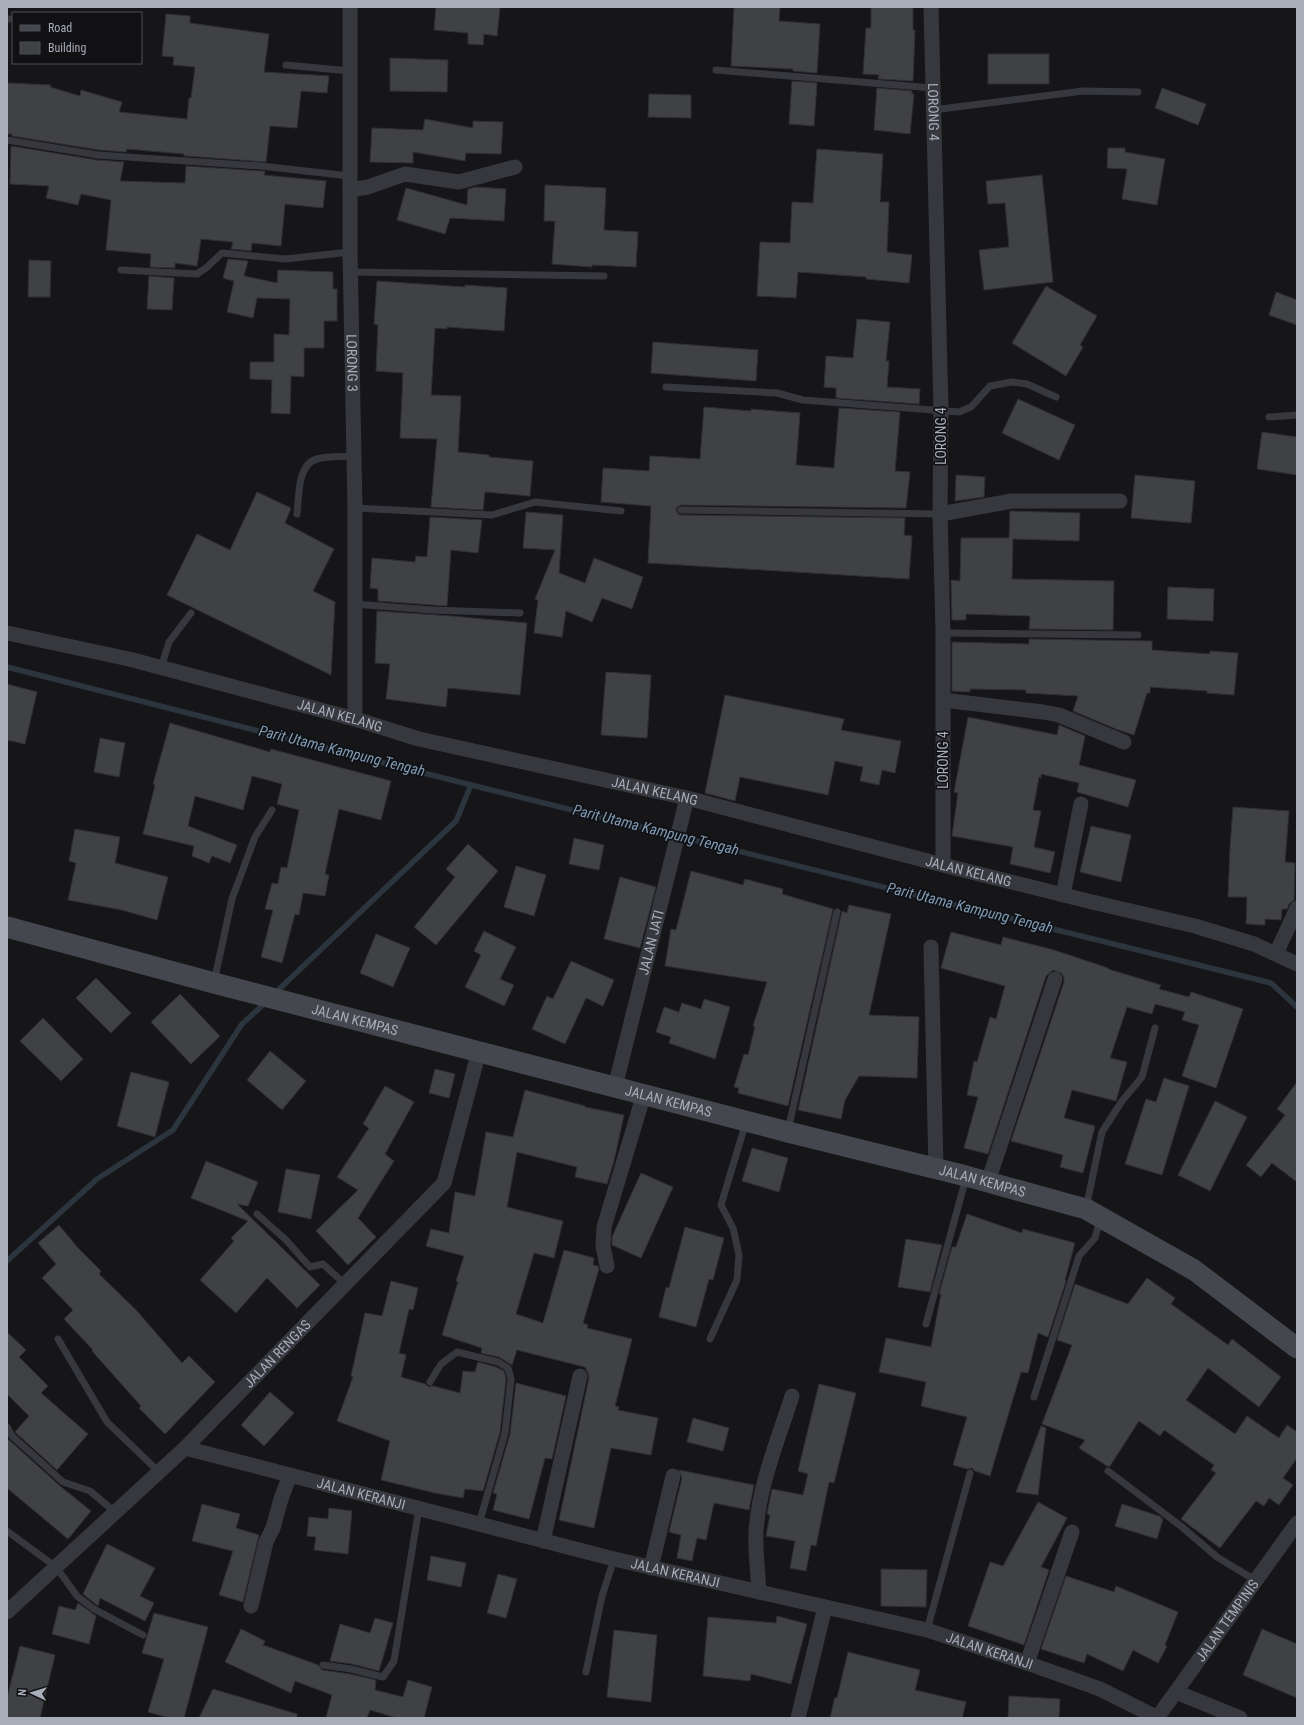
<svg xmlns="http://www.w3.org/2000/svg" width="1304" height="1725" font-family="'Roboto Condensed',sans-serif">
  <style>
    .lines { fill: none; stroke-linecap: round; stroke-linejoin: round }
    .stream { stroke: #2b353e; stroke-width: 5.5 }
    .building { fill: #404145; stroke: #303034 }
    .lane { stroke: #37383e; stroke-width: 7 }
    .street { stroke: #37383e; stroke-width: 15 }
    .secondary { stroke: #44474e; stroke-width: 21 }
    .labels { text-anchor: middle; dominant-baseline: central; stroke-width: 3.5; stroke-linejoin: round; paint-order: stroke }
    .street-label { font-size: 14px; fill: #a7adb9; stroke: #111113 }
    .water-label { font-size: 15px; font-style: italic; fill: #7b9bb7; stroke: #111113 }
  </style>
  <rect width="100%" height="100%" fill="#161618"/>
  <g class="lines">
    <g class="stream">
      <path d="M7,667L471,785L1271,983L1297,1007"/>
      <path d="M274,994L456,821L471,785"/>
      <path d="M7,1261L97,1179L173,1130L242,1024L267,1001"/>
    </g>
  </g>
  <g class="building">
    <path d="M436,7H500L497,36L484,34L483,45L468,44V33L434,30Z"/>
    <path d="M734,7H780L779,21L820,24L817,73L793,71V69L731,66Z"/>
    <path d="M871,7H913V30H915L913,81L878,79L879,75L863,74L866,28H871Z"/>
    <path d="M166,14L190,16V23L269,34L264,72L329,76L327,93L301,91L297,128L270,126L266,162L187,156H184V154L127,149L126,152L99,150L12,136V134H7V83L51,85L50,87L80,96L81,90L122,102L119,112L187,119L189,98H191L195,67L173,65L174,57L162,56Z"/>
    <rect x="988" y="54" width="61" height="30"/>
    <path d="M390,58L448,60L447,92L390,91Z"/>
    <path d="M792,81L817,83L814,126L789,124Z"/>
    <path d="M877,88L912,91V94H914L910,134L874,130Z"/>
    <path d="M1162,88L1206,104L1198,125L1155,108Z"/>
    <path d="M649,94L691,95V118L648,117Z"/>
    <path d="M425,119L473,128V121L503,122L501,154L466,153L465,161L413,152V163L370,162L372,128L423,130Z"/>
    <path d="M11,146L97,160L124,162L120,181L185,183L186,166L261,171H265L264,175L326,181L323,208L285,204L281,246L252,243L251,251L231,249L233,242L201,239L197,266L175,263V268L150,267L151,254L106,250L111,200L81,194L78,205L46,198L49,186L10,184Z"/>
    <path d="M1108,148H1125V152L1165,159L1157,205L1122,199L1127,169L1107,168Z"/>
    <path d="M817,149L883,154L880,202H889L887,252L912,255L909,283L866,279V277L798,272L796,298L757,296L760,242L790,243L792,202L813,203Z"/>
    <path d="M1042,175L1053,282L984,290L979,250L1009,247L1005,203L988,204L986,181Z"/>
    <path d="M545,185L606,188L604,230L638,232L636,267L592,265V267L552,264L555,221H544Z"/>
    <path d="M476,187L506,189L504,221L450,218L445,234L397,220L406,188L467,205L468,189Z"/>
    <path d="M228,259L248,261L244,276L277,283L278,270L333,272V289H337V321H324V348H304V377L291,376L290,414L271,413L272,380L250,379V362H274V334L289,335L290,299L257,298L253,318L227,312L234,281L223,278Z"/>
    <path d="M29,260L51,261L50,297H28Z"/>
    <path d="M149,276L174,278L172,310L147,309Z"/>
    <path d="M377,281L465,287V285L507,288L504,331L447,327V329L435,328L431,395L461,396L458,452L489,455V457L533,461L530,496L485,492L483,510L431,507L437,439L400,438L403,373L376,371L378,325L374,324Z"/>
    <path d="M1046,286L1097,316L1080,345L1083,347L1066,376L1012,343Z"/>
    <path d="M1276,292L1297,300V325L1269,315Z"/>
    <path d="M857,319L890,322L886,361H889L887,387L920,389L919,404L836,398V388L824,387L826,356L853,358Z"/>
    <path d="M653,342L758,350L756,381L651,373Z"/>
    <path d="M1018,399L1075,425L1059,460L1002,433Z"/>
    <path d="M704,407L751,411V409L800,413L796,465L834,468L839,408L900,412L895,471L910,472L906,508L681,505L677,507L676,510L678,514L681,515L905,518L904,535L912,536L909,579L648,563L651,506L601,502L603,468L649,471L650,456L700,459Z"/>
    <path d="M1262,432L1297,437V475L1257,469Z"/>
    <path d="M956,475L985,477L984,497L955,501Z"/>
    <path d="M1135,475L1195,481L1191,523L1131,518Z"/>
    <path d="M257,492L291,508L285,523L334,549L313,591L335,602L331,675L167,595L197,534L230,550Z"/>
    <path d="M1010,511L1080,513L1079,541L1013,539L1012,579L1114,581L1113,630L1029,629L1030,616L966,614V620H952L951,580L960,581L961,538H1009Z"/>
    <path d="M526,512L563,515L559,573L585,583L594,558L643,577L632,609L602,598L592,622L566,611L562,637L534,633L538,600L535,599L555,550L523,548Z"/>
    <path d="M430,517L482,520L478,553L451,550L447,606L378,601V589L370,588L372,558L415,562L416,556L427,557Z"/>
    <path d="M1168,587L1214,589L1213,621L1167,619Z"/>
    <path d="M377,611L451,616L527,623L520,695L448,688L446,707L386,699L390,664L375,663Z"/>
    <path d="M1029,639L1152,641V650L1210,654V651L1238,653L1234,695L1207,693V691L1150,687V693H1147L1134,735L1116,729L1073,711L1078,696L1026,693V690L970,689V692L952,691V642L1029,644Z"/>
    <path d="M606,672L651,675L647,738L601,735Z"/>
    <path d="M7,684L37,692L25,744L7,740Z"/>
    <path d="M725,695L844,719L841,730L901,741L895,773L882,770L879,785L860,781L863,767L835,761L828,795L740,777L735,801L705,793Z"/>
    <path d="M968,717L1057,735L1059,725L1085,736L1079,765L1136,780L1128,807L1077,792L1079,783L1041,774V778L1039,777L1033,810L1041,811L1034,847L1055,852L1050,873L1010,864L1013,847L952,836L958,793L954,792Z"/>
    <path d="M170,723L270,752L271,749L391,781L381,820L339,809L325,874L329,875L325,896L303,893L299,915L295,914L282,963L261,957L273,910L265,909L272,883L278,884L281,867L287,868L299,810L277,804L282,784L252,776L243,810L195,796L188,826L237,845L230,863L212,856L209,863L192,856L194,846L143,834L155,785L153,784Z"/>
    <path d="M100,738L125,743L119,777L94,772Z"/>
    <path d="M1233,807L1289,811L1285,862L1295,863L1294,900L1289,904L1287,909H1282L1281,920L1265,919V925L1246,924L1247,897H1228L1230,848Z"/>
    <path d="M1091,826L1131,835L1121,882L1080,872Z"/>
    <path d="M75,829L120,837L115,863L168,877L157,920L122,910L68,900L76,863L69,861Z"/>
    <path d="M574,838L604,845L599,870L569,864Z"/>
    <path d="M468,844L498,871L436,945L414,927L455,877L446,869Z"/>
    <path d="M516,866L546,875L534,916L504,907Z"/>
    <path d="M691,871L743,885L745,879L783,889L782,894L833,909L788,1106L738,1093L739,1088L734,1087L744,1054L748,1055L755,1027L753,1026L767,982L665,966L671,929L676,930Z"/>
    <path d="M620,877L656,887L640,948L604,939Z"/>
    <path d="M849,905L891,914L869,1015L919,1017L917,1078L859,1076L845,1100L841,1119L798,1110L842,911L847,913Z"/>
    <path d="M484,931L516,947L500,979L514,985L504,1006L465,987L481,955L474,951Z"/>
    <path d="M951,932L1001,945L1003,937L1054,950L1108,968V969L1161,985L1159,989L1189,997L1191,992L1243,1009L1216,1088L1182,1076L1199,1025L1182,1020L1185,1012L1155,1004L1152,1014L1127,1007L1110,1058L1127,1062L1116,1101L1072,1090L1064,1118L1095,1126L1083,1173L1060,1167L1063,1155L1011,1141L1064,982V977L1061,973L1053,970L1046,976L988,1154L964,1148L978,1097L967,1095L974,1061L977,1062L990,1017L996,1019L1005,986L941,968Z"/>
    <path d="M376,934L410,948L393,987L360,973Z"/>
    <path d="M571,961L614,980L603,1006L586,998L565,1044L532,1029L547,996L553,999Z"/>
    <path d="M96,978L131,1013L111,1033L76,998Z"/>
    <path d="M180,994L220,1036L191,1064L151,1022Z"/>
    <path d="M704,999L730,1007L715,1059L669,1043L671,1037L656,1032L664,1007L679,1012L682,1003L701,1009Z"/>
    <path d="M43,1018L83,1059L61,1081L20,1041Z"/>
    <path d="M270,1051L306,1081L282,1110L247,1080Z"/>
    <path d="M435,1069L455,1074L449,1098L429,1093Z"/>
    <path d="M131,1072L169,1082L155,1137L117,1126Z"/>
    <path d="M1164,1078L1189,1086L1162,1175L1125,1164L1146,1099L1156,1102Z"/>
    <path d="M1297,1082V1182L1272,1163L1261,1177L1246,1165L1285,1115L1277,1109Z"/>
    <path d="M385,1086L414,1102L385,1154L394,1161L358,1218L376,1237L348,1265L316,1231L358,1190L337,1177L369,1128L363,1124Z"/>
    <path d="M525,1090L585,1106V1107L624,1115L614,1161L607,1184L575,1177L577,1167L517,1152L507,1207L563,1221L554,1258L534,1253L516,1314L543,1323L564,1250L594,1258L593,1265L598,1266L599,1269L583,1323L588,1325L587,1328L632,1339L615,1406L619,1407L618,1410L658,1418L651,1455L611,1448L594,1528L559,1520L589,1378L588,1373L585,1367L517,1350L512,1365L499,1357L481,1353L482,1348L442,1335L458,1282L456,1281L464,1256L426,1246L431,1229L449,1233L455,1192L475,1196L486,1132L513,1137Z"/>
    <path d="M1215,1101L1247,1117L1210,1191L1178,1175Z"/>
    <path d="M752,1148L788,1158L779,1192L742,1181Z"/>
    <path d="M206,1161L258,1182L248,1206L237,1204L320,1285L297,1308L267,1278L236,1313L200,1280L234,1241L231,1238L248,1221L191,1198Z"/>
    <path d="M286,1169L320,1175L311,1219L278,1212Z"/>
    <path d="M641,1173L673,1187L641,1258L612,1245V1237Z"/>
    <path d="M967,1214L1022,1233L1023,1229L1075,1243L1065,1280L1066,1281L1048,1337L1038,1333L1028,1373L1021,1372L990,1476L975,1471L972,1468L967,1469L953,1465L967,1417L921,1406L926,1382L879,1372L886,1338L931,1347L941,1294H939L952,1247H956Z"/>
    <path d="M59,1225L78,1248L101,1271L99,1274L137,1311L182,1363L189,1356L215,1382L165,1434L139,1408L141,1406L92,1351L93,1350L64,1319L73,1310L42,1278L56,1264L38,1243Z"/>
    <path d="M685,1227L724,1238L713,1280L709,1279L696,1327L659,1317L666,1287L669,1288Z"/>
    <path d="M906,1239L942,1245L930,1292L898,1287Z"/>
    <path d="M1147,1278L1175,1298L1171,1304L1228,1345L1232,1339L1281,1377L1259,1407L1208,1368L1186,1400L1235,1434L1247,1416L1279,1438L1287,1425L1297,1432V1458L1283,1478L1293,1485L1279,1505L1269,1498L1264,1506L1256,1501L1220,1548L1181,1519L1216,1473L1211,1470L1214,1465L1164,1430L1160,1436L1139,1421L1110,1466H1107L1079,1448L1085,1440L1042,1424L1072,1345L1057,1340L1075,1284L1128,1304Z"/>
    <path d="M391,1281L418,1288L413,1310L409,1309L399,1353L406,1355L401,1377L425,1384L429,1387L433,1386L460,1393L463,1371L475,1372L478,1362L496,1367L504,1371L506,1379L500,1432L483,1491L465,1489L463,1498L435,1493L381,1480L390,1441L337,1421L353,1377L351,1376L365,1313L382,1316Z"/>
    <path d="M7,1332L26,1350L19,1357L48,1386L41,1393L88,1434L57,1470L15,1432L29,1416L7,1394Z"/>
    <path d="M516,1383L566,1396L552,1459L545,1458L529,1519L493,1510L497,1494L493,1493L510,1434Z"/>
    <path d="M819,1384L856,1393L834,1483L829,1482L816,1546L811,1545L806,1571L790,1568L795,1541L766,1536L770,1515L767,1514L772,1489L803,1495L808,1474L798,1471Z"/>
    <path d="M270,1392L294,1413L264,1446L241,1425Z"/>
    <path d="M693,1418L729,1428L723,1451L687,1442Z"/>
    <path d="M1041,1426L1046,1428L1038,1495L1016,1492Z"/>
    <path d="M8,1439L60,1486L91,1511L68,1539L7,1488V1441Z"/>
    <path d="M679,1470L754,1485L749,1510L714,1503L706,1540L697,1538L692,1561L677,1558L681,1535L669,1532L682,1478Z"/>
    <path d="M1038,1502L1067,1518L1041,1567L1049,1570L1024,1645L968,1626L990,1562L1003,1566Z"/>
    <path d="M202,1504L240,1514L236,1528L259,1535L243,1602L219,1595L233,1551L192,1541Z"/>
    <path d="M1122,1504L1159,1516L1163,1519L1157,1539L1115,1526Z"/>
    <path d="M329,1508L352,1511L348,1554L314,1550L316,1537L307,1536L309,1517L328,1519Z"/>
    <path d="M107,1544L155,1568L140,1596L154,1603L145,1621L100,1598L98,1606L83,1594Z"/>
    <path d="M431,1556L466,1563L461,1587L427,1580Z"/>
    <path d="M881,1569L927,1570L926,1607L881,1606Z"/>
    <path d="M498,1574L517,1579L506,1618L487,1613Z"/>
    <path d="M1066,1576L1114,1592L1116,1586L1178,1612L1165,1645L1167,1646L1158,1663L1133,1650L1123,1671L1087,1654L1084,1663L1041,1649Z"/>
    <path d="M78,1603L96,1616L89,1644L52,1634L59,1606L75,1610Z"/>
    <path d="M154,1613L208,1627L184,1718H169L148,1712L164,1659L142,1653Z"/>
    <path d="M777,1616L807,1624L791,1684L751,1674L750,1681L703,1676L708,1617L776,1623Z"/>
    <path d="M375,1618L393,1623L379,1671L352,1664L330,1661L340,1624L370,1633Z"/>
    <path d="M241,1629L265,1641L263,1645L318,1665L322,1670L350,1674L376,1680L375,1690L403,1697L408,1680L432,1687L424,1718H397L370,1710L367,1718H326L332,1695L295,1681L291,1693L225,1662Z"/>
    <path d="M1262,1629L1297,1644V1698L1243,1675Z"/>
    <path d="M614,1630L657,1635L651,1702L607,1697Z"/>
    <path d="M20,1646L55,1655L40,1718H7V1698Z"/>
    <path d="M848,1652L920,1670L915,1690L966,1702L962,1718H830L835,1697L837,1698Z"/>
    <path d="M213,1689L297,1714V1718H199Z"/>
    <path d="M1009,1696L1060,1699L1059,1718H1008Z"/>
  </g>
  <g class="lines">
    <g class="lane">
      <path d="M7,19H10"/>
      <path d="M286,65L350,71"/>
      <path d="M716,70L932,88"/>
      <path d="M933,110L1083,91L1138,92"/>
      <path d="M7,140L98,155L261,166L350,176"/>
      <path d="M121,270L197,274L206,268L222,253L285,259L350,252"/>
      <path d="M350,272L604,276"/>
      <path d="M666,387L777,393L803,400L959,412L971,407L990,386L1012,382L1027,384L1056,397"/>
      <path d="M1269,417L1297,415"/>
      <path d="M355,508L492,515L535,502L621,511"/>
      <path d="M681,510L940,514"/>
      <path d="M297,514C299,498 297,464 317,459C328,456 342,457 354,456"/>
      <path d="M354,604L432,610L520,613"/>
      <path d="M943,633L1138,635"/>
      <path d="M161,668L169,642L191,613"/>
      <path d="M214,982L232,899L255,837L272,810"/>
      <path d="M788,1130L837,912"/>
      <path d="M1086,1208L1102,1132L1122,1101L1142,1077L1155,1028"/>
      <path d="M257,1214L286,1240L310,1267L323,1264L346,1285"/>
      <path d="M926,1324L966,1178"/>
      <path d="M58,1339L107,1422L159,1472"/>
      <path d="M710,1339L737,1280L739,1255L733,1228L721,1205L746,1122"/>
      <path d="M430,1382L441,1364L457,1352L498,1362L508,1368L511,1379L505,1433L479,1524"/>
      <path d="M1034,1397L1079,1256L1095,1238L1100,1219"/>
      <path d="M7,1427L12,1436L63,1482L90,1491L116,1513"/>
      <path d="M1108,1471L1182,1527L1217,1557L1255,1580"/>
      <path d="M7,1531L56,1567L77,1596L94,1609L143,1635"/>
      <path d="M927,1630L970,1473"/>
      <path d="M323,1665L351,1669L383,1677L394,1661L419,1508"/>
      <path d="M586,1672L602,1596L614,1559"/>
    </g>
    <g class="street">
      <path id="s1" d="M350,7V252L355,508V719"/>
      <path id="s2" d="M931,7L941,410L940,514L943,633V865"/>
      <path d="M350,190L368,187L405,174L459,182L515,167"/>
      <path d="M940,514L1012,501H1120"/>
      <path id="s3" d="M7,633L129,659L355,719L419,739L687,798L943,865L1092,902L1195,926L1254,944L1297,964"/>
      <path d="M943,700L1043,712L1059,715L1124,742"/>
      <path d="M1063,895L1081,804"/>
      <path d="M931,947L936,1169"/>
      <path d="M1276,954L1297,908"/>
      <path id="s4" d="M615,1087L687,798"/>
      <path d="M988,1182L1055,979"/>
      <path d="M607,1266L603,1246L604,1227L644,1094"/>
      <path id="s5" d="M185,1448L614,1559L927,1630L1027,1663L1100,1689L1158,1718"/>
      <path d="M543,1541L580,1376"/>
      <path d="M651,1568L673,1476"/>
      <path d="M759,1592C758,1572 755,1551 756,1531C759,1485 778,1440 792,1396"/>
      <path d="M251,1606L266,1542L273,1528L281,1499L290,1475"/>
      <path id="s6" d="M7,1612L185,1448L444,1183L479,1051"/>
      <path d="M1027,1663L1072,1532"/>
      <path d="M1176,1692L1240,1718"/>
      <path d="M798,1718L825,1607"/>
      <path id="s7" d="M1157,1718L1297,1523"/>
    </g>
    <path class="secondary" id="s8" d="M7,927L214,983L788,1132L966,1176L1086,1209L1194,1270L1297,1348"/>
  </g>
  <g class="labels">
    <g class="street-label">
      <text stroke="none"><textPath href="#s2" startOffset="105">LORONG 4</textPath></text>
      <text stroke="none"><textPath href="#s1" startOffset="356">LORONG 3</textPath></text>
      <text transform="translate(941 436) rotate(-90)">LORONG 4</text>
      <text stroke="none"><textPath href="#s3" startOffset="343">JALAN KELANG</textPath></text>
      <text transform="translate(943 760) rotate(-90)">LORONG 4</text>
      <text stroke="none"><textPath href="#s3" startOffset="667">JALAN KELANG</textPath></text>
      <text stroke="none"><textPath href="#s3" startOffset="991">JALAN KELANG</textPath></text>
      <text stroke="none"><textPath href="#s4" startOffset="149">JALAN JATI</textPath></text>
      <text stroke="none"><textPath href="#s8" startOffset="360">JALAN KEMPAS</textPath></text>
      <text stroke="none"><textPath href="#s8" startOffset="684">JALAN KEMPAS</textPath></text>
      <text stroke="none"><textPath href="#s8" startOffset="1008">JALAN KEMPAS</textPath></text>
      <text stroke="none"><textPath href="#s6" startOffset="374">JALAN RENGAS</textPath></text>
      <text stroke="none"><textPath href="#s5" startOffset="182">JALAN KERANJI</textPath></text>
      <text stroke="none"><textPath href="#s5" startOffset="506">JALAN KERANJI</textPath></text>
      <text stroke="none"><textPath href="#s7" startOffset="120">JALAN TEMPINIS</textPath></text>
      <text stroke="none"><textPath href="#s5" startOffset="830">JALAN KERANJI</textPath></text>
    </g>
    <g class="water-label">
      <text transform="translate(342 751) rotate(14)">Parit Utama Kampung Tengah</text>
      <text transform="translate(656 830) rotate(14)">Parit Utama Kampung Tengah</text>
      <text transform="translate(970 908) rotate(14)">Parit Utama Kampung Tengah</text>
    </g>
  </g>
  <rect width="1304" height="1725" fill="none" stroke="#a7adb9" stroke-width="16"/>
  <rect x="12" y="12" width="130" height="52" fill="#111113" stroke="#4d4f55"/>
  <rect x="20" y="25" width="20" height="6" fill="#44474e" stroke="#4d4f55"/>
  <text x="48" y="32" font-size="12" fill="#a7adb9">Road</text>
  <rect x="20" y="42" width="20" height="12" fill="#404145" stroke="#4d4f55"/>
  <text x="48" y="52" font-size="12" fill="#a7adb9">Building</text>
  <g transform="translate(32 1693) rotate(274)" stroke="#111113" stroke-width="3" paint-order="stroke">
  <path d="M0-3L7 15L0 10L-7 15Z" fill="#a7adb9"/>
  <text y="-6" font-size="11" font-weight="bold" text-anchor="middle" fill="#a7adb9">N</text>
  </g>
</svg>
